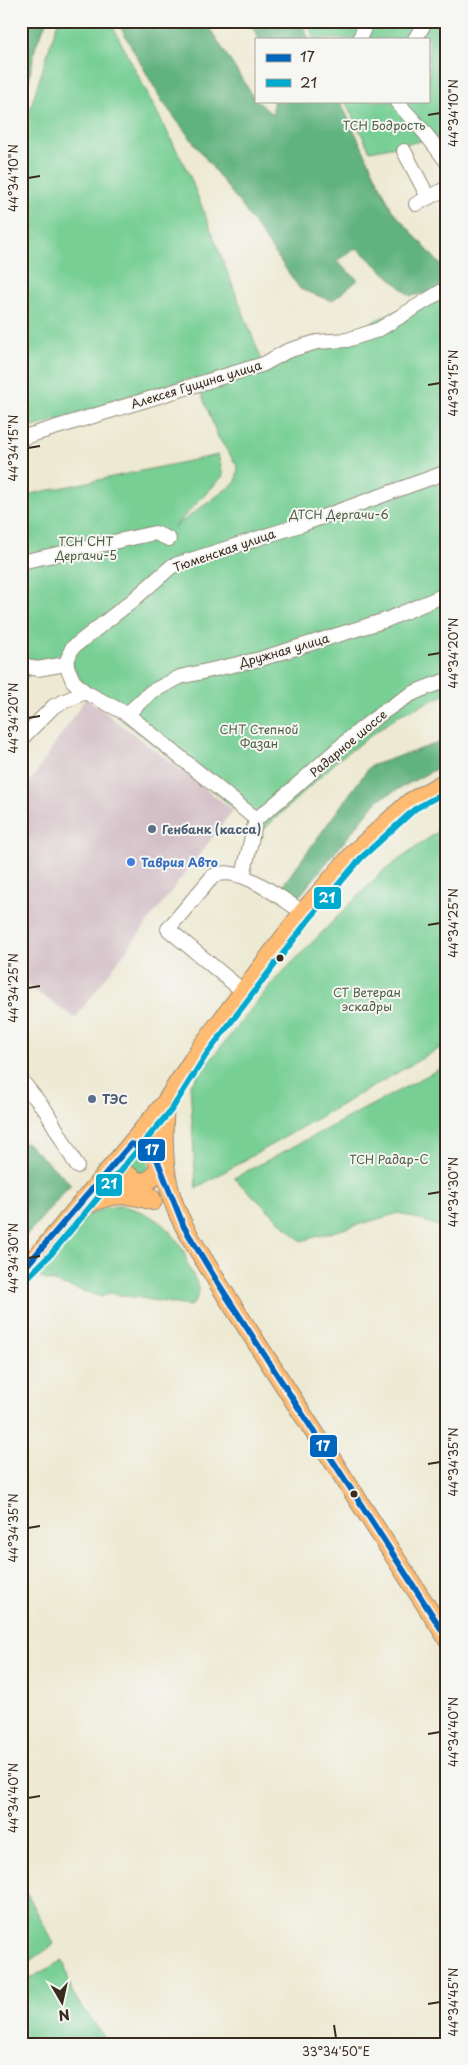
<svg xmlns="http://www.w3.org/2000/svg" width="468" height="2065" font-family="'Playpen Sans',sans-serif">
  <style>
    .industrial { fill: #d2bec5 }
    .green { fill: #77cf94; stroke: #597c59 }
    .forest { fill: #61b27e; stroke: #4e6e4e }
    .lines { fill: none; stroke-linecap: round; stroke-linejoin: round }
    .minor-casing { stroke: #948a78; stroke-width: 16 }
    .major-casing { stroke: #948a78; stroke-width: 20 }
    .minor { stroke: #fff; stroke-width: 14 }
    .major { stroke: #ffbb71; stroke-width: 18 }
    .bus-1-casing { stroke: #f6f6f2; stroke-width: 10 }
    .bus-2-casing { stroke: #f6f6f2; stroke-width: 10 }
    .bus-1 { stroke: #0065bd; stroke-width: 6 }
    .bus-2 { stroke: #00a9ce; stroke-width: 6 }
    .ticks { fill: none; stroke: #3b2a1e; stroke-width: 2 }
    .service-dot { fill: #5c6f8a; stroke: #f6f6f2; stroke-width: 2 }
    .shop-dot { fill: #3f7fe0; stroke: #f6f6f2; stroke-width: 2 }
    .bus-dot { fill: #3b2a1e; stroke: #f6f6f2; stroke-width: 2 }
    .labels { text-anchor: middle; dominant-baseline: central; stroke-width: 4; stroke-linejoin: round; paint-order: stroke }
    .park-label { font-size: 12px; fill: #4d5c41; stroke: #f6f6f2 }
    .street-label { font-size: 12px; fill: #3b2a1e; stroke: #f6f6f2 }
    .service-label { font-size: 12px; font-weight: bold; fill: #4e5e75; stroke: #f6f6f2; text-anchor: start }
    .shop-label { font-size: 12px; font-weight: bold; fill: #366cbe; stroke: #f6f6f2; text-anchor: start }
    .line-badge { stroke: #f6f6f2; stroke-width: 2 }
    .badge-label { font-size: 14px; text-anchor: middle; font-weight: bold; fill: #fff }
    .neatline { fill: none; stroke: #3b2a1e; stroke-width: 2 }
    .ticks-label { font-size: 12px; text-anchor: middle; fill: #3b2a1e }
  </style>
  <rect width="100%" height="100%" fill="#f6f6f2"/>
  <filter id="ink" filterUnits="userSpaceOnUse"><feTurbulence type="fractalNoise" baseFrequency=".02" numOctaves="2"/><feDisplacementMap in="SourceGraphic" scale="10" xChannelSelector="R" yChannelSelector="G"/><feConvolveMatrix kernelMatrix="1 2 1 2 8 2 1 2 1" color-interpolation-filters="sRGB"/></filter>
  <filter id="wash" filterUnits="userSpaceOnUse"><feTurbulence type="fractalNoise" baseFrequency=".0096" numOctaves="4" result="noise"/><feDisplacementMap in="SourceGraphic" scale="20" xChannelSelector="R" yChannelSelector="G"/><feGaussianBlur stdDeviation="1.12" result="paint"/><feColorMatrix in="noise" values="0 0 0 0 0 0 0 0 0 0 0 0 0 0 0 0 0 1.4 0 .05"/><feComposite in="paint" operator="in"/></filter>
  <g filter="url(#wash)">
    <rect width="100%" height="100%" fill="#ede9d2"/>
    <path class="industrial" d="M86,698L233,810L75,1018L21,981V795Z"/>
    <g class="green">
      <path d="M58,21H110L189,174L264,366L317,346L447,289V591L298,649L179,682L167,688L264,662L398,618L447,597V694L399,715L339,759L261,832L206,784L120,719L143,702L126,711L85,687L69,659L155,574L56,657L21,681V496L218,455L223,476L173,528L236,482L238,467L218,437L195,377L21,431V137Z"/>
      <path d="M307,21H447V136L370,151L345,101H429V39H314Z"/>
      <path d="M447,825V1044L196,1188L190,1085L274,981L382,872Z"/>
      <path d="M447,1065V1229L399,1213L301,1241L234,1178Z"/>
      <path d="M140,1154L147,1159L149,1167L144,1174L128,1170L127,1162L132,1155Z"/>
      <path d="M118,1206C147,1209 169,1225 183,1250C186,1255 186,1261 188,1265C194,1279 205,1290 193,1304L189,1306L109,1293L102,1297L41,1278L39,1274L42,1267C63,1242 82,1208 118,1206Z"/>
      <path d="M21,1882L54,1944L21,1968Z"/>
      <path d="M63,1960L72,1992L109,2044H21V1983Z"/>
    </g>
    <g class="forest">
      <path d="M21,21H47L36,45L21,118Z"/>
      <path d="M117,21H205L254,98L273,115V101H340L392,210L447,272V290L410,296L357,248L336,261L358,280L332,301L300,289L241,205L162,101Z"/>
      <path d="M249,21H301L309,39H259Z"/>
      <path d="M447,740V763L378,800L297,899L280,889L370,766Z"/>
      <path d="M26,1142L71,1184L21,1242V1146Z"/>
    </g>
  </g>
  <g filter="url(#ink)">
    <g class="lines">
      <defs>
        <g id="minor">
          <path d="M360,39L366,21"/>
          <path d="M415,39L426,21"/>
          <path d="M396,101L425,133L447,162"/>
          <path d="M404,151L428,197"/>
          <path d="M416,204L447,188"/>
          <path d="M21,438L264,364L287,351L317,342L347,340L378,330L447,288"/>
          <path d="M21,562L155,533L169,539"/>
          <path d="M21,664L37,669L66,664"/>
          <path d="M85,692L73,681L66,664L72,648L132,601L172,566L303,524L447,472"/>
          <path d="M127,714L151,692L180,677L260,659L386,620L447,594"/>
          <path d="M21,739L54,706L85,692L127,714L256,819L243,876"/>
          <path d="M256,819C308,780 352,729 408,696C420,689 434,685 447,680"/>
          <path d="M244,992L168,929L213,876C239,863 281,899 303,912"/>
          <path d="M21,1080L46,1111L77,1166"/>
        </g>
        <g id="major">
          <path d="M165,1103C163,1130 162,1160 169,1187C177,1222 200,1252 218,1283L447,1638"/>
          <path d="M131,1144C151,1149 154,1150 162,1170"/>
          <path d="M128,1175L138,1182C151,1182 159,1175 159,1162"/>
          <path d="M129,1177L152,1199"/>
          <path d="M79,1209C105,1194 125,1191 153,1201"/>
          <path d="M21,1272L44,1248L165,1103L199,1050L303,912L355,852L410,802L447,781"/>
        </g>
      </defs>
      <use href="#minor" class="minor-casing"/>
      <use href="#major" class="major-casing"/>
      <use href="#minor" class="minor"/>
      <use href="#major" class="major"/>
      <defs>
        <path id="bus-1" d="M21,1272L131,1144L150,1149L154,1152L184,1227L218,1283L447,1638"/>
        <path id="bus-2" d="M27,1278L51,1254L172,1109L206,1055L310,918L361,858L415,809L447,791"/>
      </defs>
      <use href="#bus-1" class="bus-1-casing"/>
      <use href="#bus-2" class="bus-2-casing"/>
      <use href="#bus-1" class="bus-1"/>
      <use href="#bus-2" class="bus-2"/>
    </g>
  </g>
  <path class="ticks" d="M428,115L440,113M28,178L40,176M428,385L440,383M28,448L40,446M428,655L440,653M28,718L40,716M428,925L440,923M28,988L40,986M428,1194L440,1192M28,1258L40,1256M428,1464L440,1462M28,1528L40,1526M428,1734L440,1732M28,1798L40,1796M428,2004L440,2002M334,2025L336,2038"/>
  <g class="service-dot">
    <circle cx="152" cy="829" r="5"/>
    <circle cx="92" cy="1099" r="5"/>
  </g>
  <circle class="shop-dot" cx="131" cy="862" r="5"/>
  <g class="bus-dot">
    <circle cx="280" cy="958" r="4.5"/>
    <circle cx="354" cy="1494" r="4.5"/>
  </g>
  <g class="labels">
    <g class="park-label">
      <text x="384" y="125">ТСН Бодрость</text>
      <text x="339" y="514">ДТСН Дергачи-6</text>
      <text x="86" y="541">ТСН СНТ<tspan x="86" dy="14">Дергачи-5</tspan></text>
      <text x="259" y="729">СНТ Степной<tspan x="259" dy="14">Фазан</tspan></text>
      <text x="367" y="992">СТ Ветеран<tspan x="367" dy="14">эскадры</tspan></text>
      <text x="389" y="1159">ТСН Радар-С</text>
    </g>
    <g class="street-label">
      <text transform="translate(196 384) rotate(-17)">Алексея Гущина улица</text>
      <text transform="translate(224 550) rotate(-19)">Тюменская улица</text>
      <text transform="translate(284 650) rotate(-16)">Дружная улица</text>
      <text transform="translate(348 743) rotate(-40)">Радарное шоссе</text>
    </g>
    <g class="service-label">
      <text x="162" y="829">Генбанк (касса)</text>
      <text x="102" y="1099">ТЭС</text>
    </g>
    <g class="shop-label">
      <text x="141" y="862">Таврия Авто</text>
    </g>
  </g>
  <g class="line-badge">
    <rect x="313" y="886" width="29" height="24" rx="5" fill="#00a9ce"/>
    <rect x="137" y="1138" width="29" height="24" rx="5" fill="#0065bd"/>
    <rect x="95" y="1173" width="28" height="24" rx="5" fill="#00a9ce"/>
    <rect x="309" y="1434" width="29" height="24" rx="5" fill="#0065bd"/>
  </g>
  <g class="badge-label">
    <text x="327" y="903">21</text>
    <text x="152" y="1155">17</text>
    <text x="109" y="1189">21</text>
    <text x="323" y="1451">17</text>
  </g>
  <rect width="468" height="2065" fill="none" stroke="#f6f6f2" stroke-width="55"/>
  <rect x="255" y="38" width="175" height="65" fill="#f6f6f2" stroke="#aba49d"/>
  <rect x="266" y="54" width="25" height="8" fill="#0065bd" stroke="#aba49d"/>
  <text x="300" y="62" font-size="15" fill="#3b2a1e">17</text>
  <rect x="266" y="79" width="25" height="8" fill="#00a9ce" stroke="#aba49d"/>
  <text x="300" y="88" font-size="15" fill="#3b2a1e">21</text>
  <g transform="translate(62 2002) rotate(171)" stroke="#f6f6f2" stroke-width="4" paint-order="stroke">
  <path d="M0-4L9 19L0 12L-9 19Z" fill="#3b2a1e"/>
  <text y="-8" font-size="14" font-weight="bold" text-anchor="middle" fill="#3b2a1e">N</text>
  </g>
  <rect x="28" y="28" width="412" height="2010" class="neatline"/>
  <g class="ticks-label">
    <text transform="translate(454 113) rotate(-90)" y="4">44°34'10"N</text>
    <text transform="translate(14 178) rotate(-90)" y="4">44°34'10"N</text>
    <text transform="translate(454 383) rotate(-90)" y="4">44°34'15"N</text>
    <text transform="translate(14 448) rotate(-90)" y="4">44°34'15"N</text>
    <text transform="translate(454 653) rotate(-90)" y="4">44°34'20"N</text>
    <text transform="translate(14 718) rotate(-90)" y="4">44°34'20"N</text>
    <text transform="translate(454 923) rotate(-90)" y="4">44°34'25"N</text>
    <text transform="translate(14 988) rotate(-90)" y="4">44°34'25"N</text>
    <text transform="translate(454 1192) rotate(-90)" y="4">44°34'30"N</text>
    <text transform="translate(14 1258) rotate(-90)" y="4">44°34'30"N</text>
    <text transform="translate(454 1462) rotate(-90)" y="4">44°34'35"N</text>
    <text transform="translate(14 1528) rotate(-90)" y="4">44°34'35"N</text>
    <text transform="translate(454 1732) rotate(-90)" y="4">44°34'40"N</text>
    <text transform="translate(14 1798) rotate(-90)" y="4">44°34'40"N</text>
    <text transform="translate(454 2002) rotate(-90)" y="4">44°34'45"N</text>
    <text x="336" y="2056">33°34'50"E</text>
  </g>
</svg>
